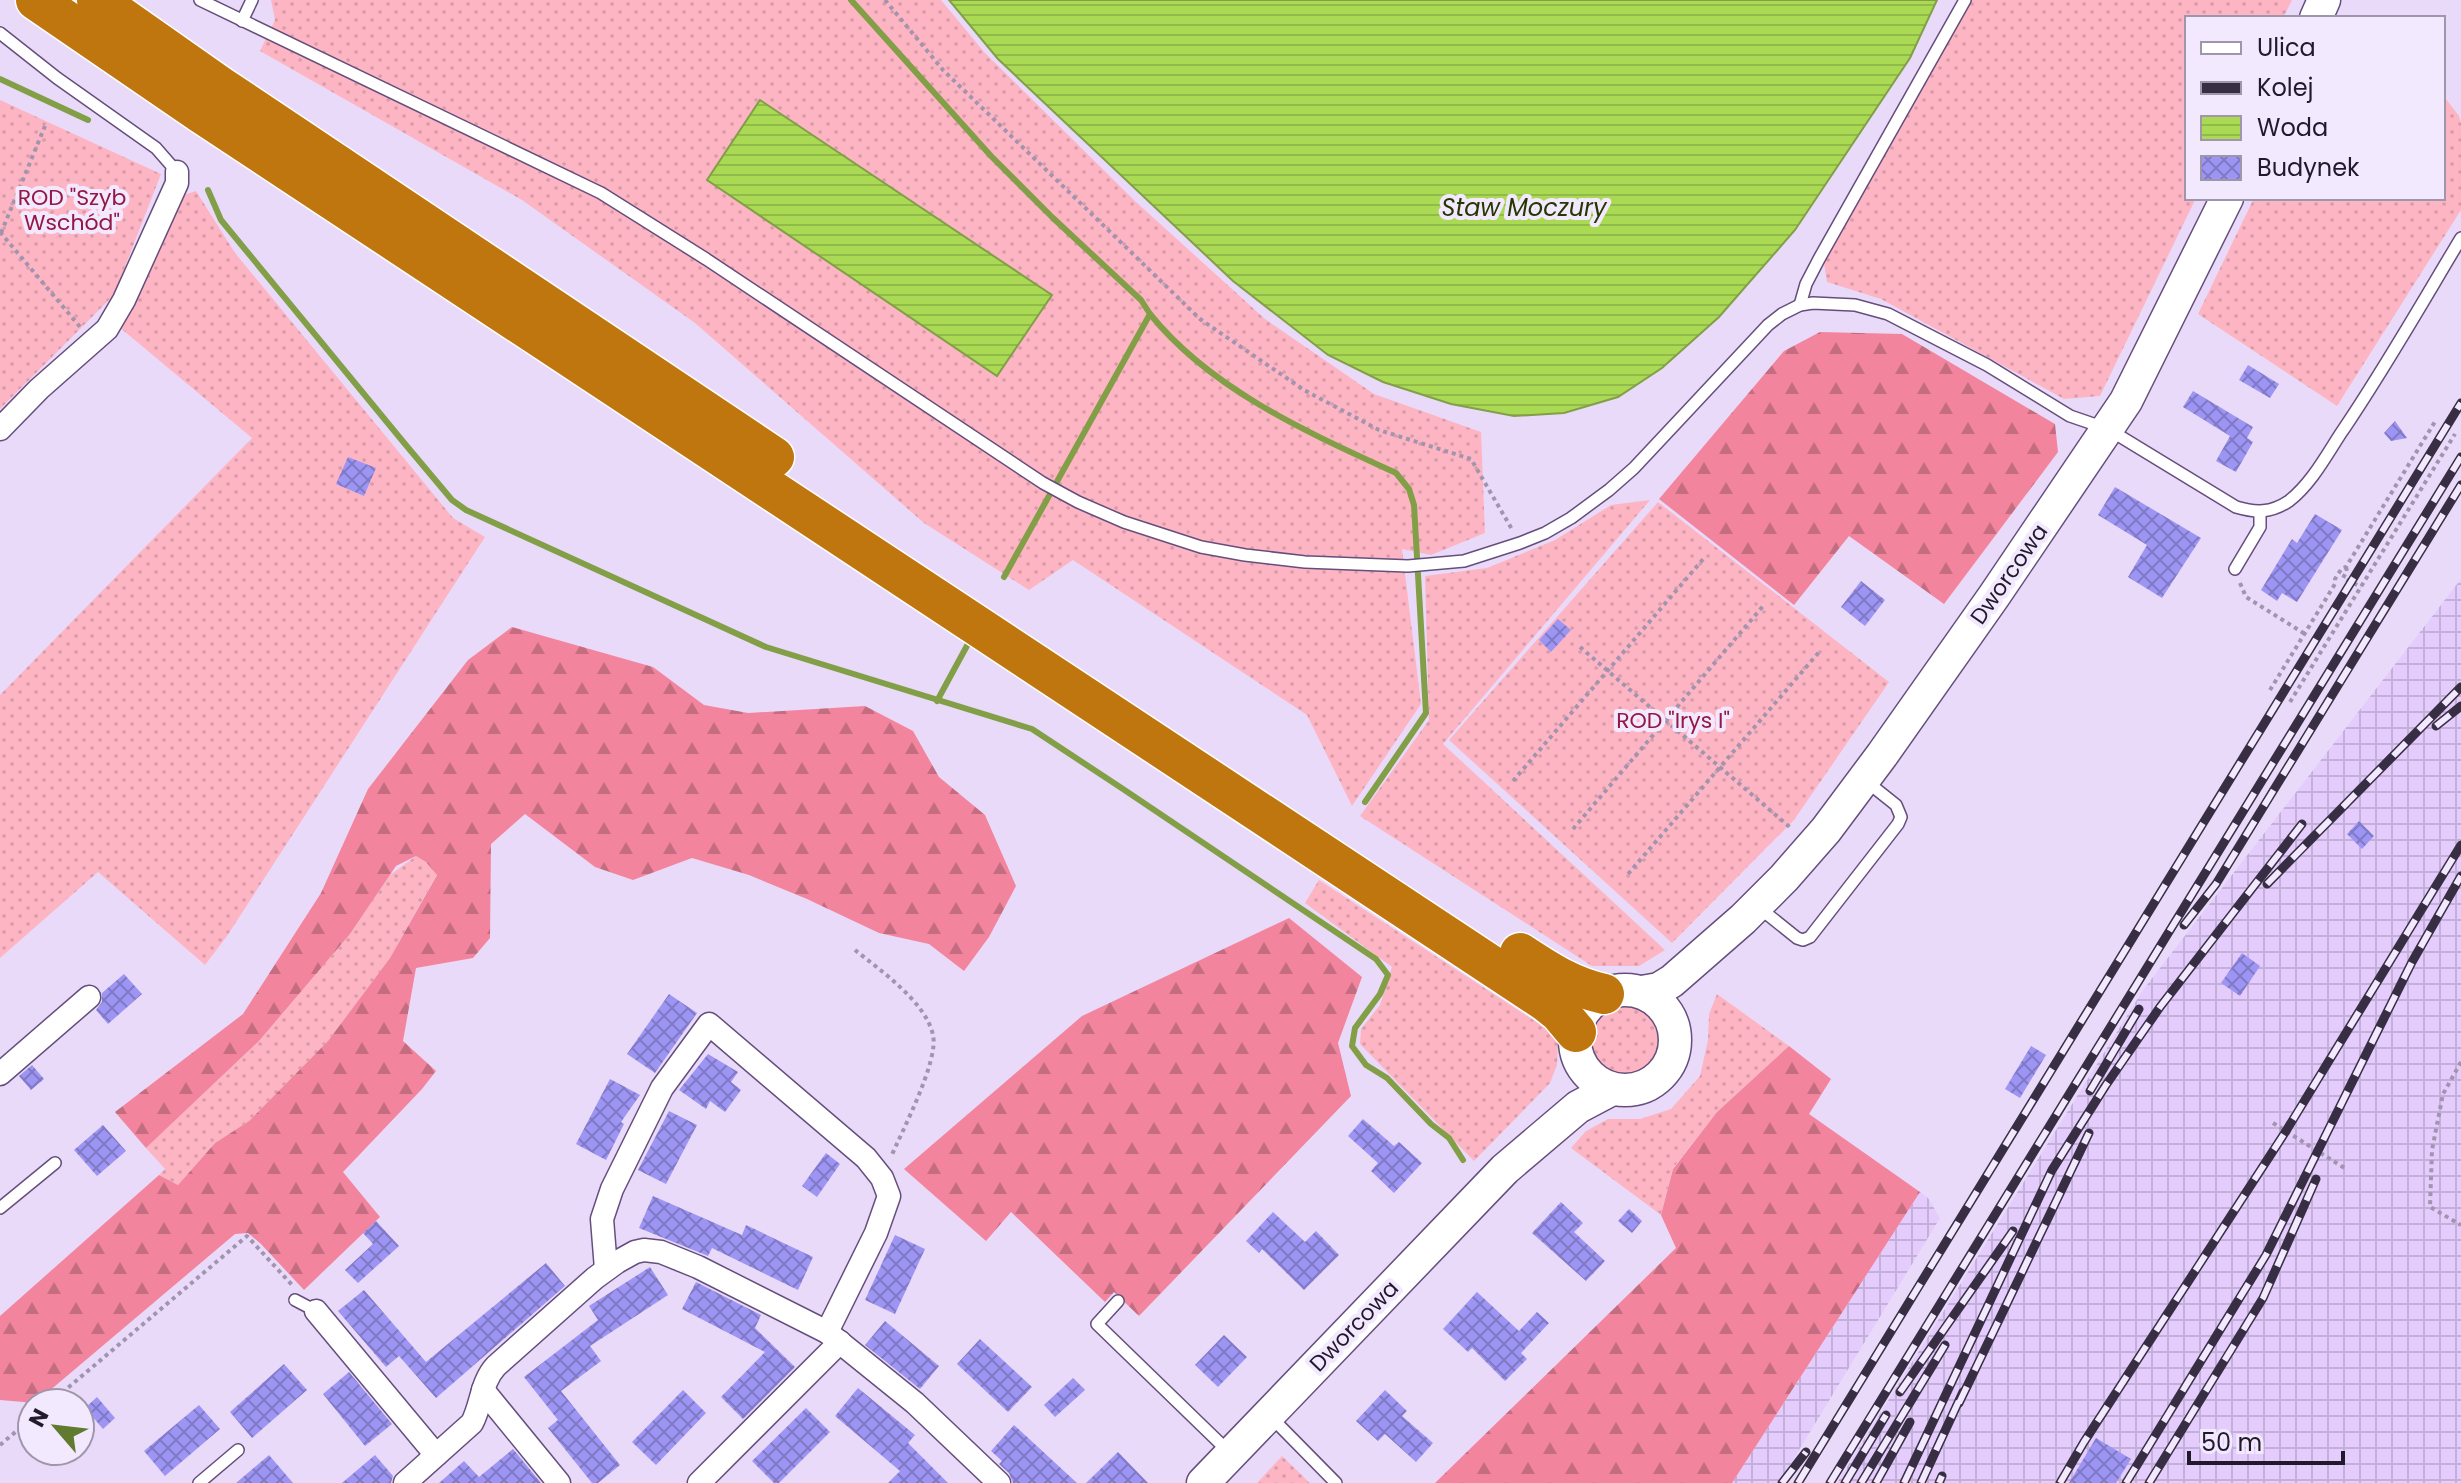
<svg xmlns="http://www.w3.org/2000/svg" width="2461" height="1483" font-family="Poppins,sans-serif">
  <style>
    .industrial { fill: url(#industrial-grid) }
    .grass { fill: url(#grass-dots) }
    .forest { fill: url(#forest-firs) }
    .water { fill: url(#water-rules); stroke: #829f48; stroke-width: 2 }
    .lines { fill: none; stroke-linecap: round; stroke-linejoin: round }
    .stream { stroke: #829f48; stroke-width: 6 }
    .building { fill: url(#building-cross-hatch) }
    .lane-casing { stroke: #654e7c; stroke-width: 14 }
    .street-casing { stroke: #654e7c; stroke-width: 25 }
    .secondary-casing { stroke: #654e7c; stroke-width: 35 }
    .highway-casing { stroke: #fff; stroke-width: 43 }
    .path { stroke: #a194af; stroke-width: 4; stroke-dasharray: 4 4; stroke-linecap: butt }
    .lane { stroke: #fff; stroke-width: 11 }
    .street { stroke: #fff; stroke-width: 22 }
    .secondary { stroke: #fff; stroke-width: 32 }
    .highway { stroke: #bf760f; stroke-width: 40 }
    .rail-casing { stroke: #382e43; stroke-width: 9 }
    .rail { stroke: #f3e9ff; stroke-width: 6; stroke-dasharray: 18; stroke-linecap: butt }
    .labels { text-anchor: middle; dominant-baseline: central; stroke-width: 8; stroke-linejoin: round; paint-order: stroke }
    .park-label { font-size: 22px; fill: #941844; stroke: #f3e9ff }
    .street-label { font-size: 22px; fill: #23192d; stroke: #f3e9ff }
    .water-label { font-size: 24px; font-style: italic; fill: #263700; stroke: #f3e9ff }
  </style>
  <defs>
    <pattern id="industrial-grid" width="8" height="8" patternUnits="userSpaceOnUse" patternTransform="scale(2)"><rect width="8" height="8" fill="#e4cdfd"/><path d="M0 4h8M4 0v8" fill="none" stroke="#c3afd9"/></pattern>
    <pattern id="grass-dots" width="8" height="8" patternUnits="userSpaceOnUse" patternTransform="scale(2)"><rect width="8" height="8" fill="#feb5c3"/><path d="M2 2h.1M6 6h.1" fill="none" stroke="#d99ba8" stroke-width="1.8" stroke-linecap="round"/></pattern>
    <pattern id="forest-firs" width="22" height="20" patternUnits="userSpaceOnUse" patternTransform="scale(2)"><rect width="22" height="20" fill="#f2859d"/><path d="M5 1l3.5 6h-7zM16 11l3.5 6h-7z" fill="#c46c80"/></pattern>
    <pattern id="water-rules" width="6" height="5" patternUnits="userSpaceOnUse" patternTransform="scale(2)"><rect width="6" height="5" fill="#aad954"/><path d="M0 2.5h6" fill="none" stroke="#92ba4a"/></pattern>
    <pattern id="building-cross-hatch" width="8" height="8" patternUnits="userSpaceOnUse" patternTransform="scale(2)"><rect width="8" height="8" fill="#9d95f3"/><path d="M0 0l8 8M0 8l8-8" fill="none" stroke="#8079c5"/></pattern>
  </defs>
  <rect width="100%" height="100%" fill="#e9dafa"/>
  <g class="industrial">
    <path d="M2461,579V1483H1837L2143,990Z"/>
    <path d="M1920,1192L1928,1198L1940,1218L1779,1483H1732Z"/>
  </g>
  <g class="grass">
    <path d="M271,0H941L985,53L1136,202L1265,319L1374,394L1481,432L1485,533L1431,555L1402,549L1421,704L1352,806L1307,715L1073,560L1029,590L924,523L695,323L522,200L260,51L275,20Z"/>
    <path d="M1971,0H2292L2283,18H2187V198H2196L2100,396L2064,399L1881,299L1827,282L1824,263Z"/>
    <path d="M2443,95L2459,116L2461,123V210L2337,406L2198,314L2254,198H2443Z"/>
    <path d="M0,100L161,174L114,295L0,409Z"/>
    <path d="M196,191L235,253L453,518L485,537L227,936L205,965L98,872L0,958V695L252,438L118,326L180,196Z"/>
    <path d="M1650,500L1443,744L1665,950L1639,966H1592L1360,816L1429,720L1425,576L1487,568L1555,540L1611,505Z"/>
    <path d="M1658,502L1889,682L1794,820L1672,943L1449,740Z"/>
    <path d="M416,856L426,862L437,874L390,958L328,1041L249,1121L215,1143L178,1185L159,1175L165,1169L146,1148L259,1041L350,934L390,875Z"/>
    <path d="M1319,880L1550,1031L1558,1040L1557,1065L1550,1083L1474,1161L1360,1044L1361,1029L1380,1005L1392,967L1305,903Z"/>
    <path d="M1717,994L1789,1046L1717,1112L1673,1168L1661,1215L1571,1148L1586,1131L1608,1119H1640L1671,1109L1700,1076L1708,1040L1709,1014Z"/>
    <circle cx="1628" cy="1041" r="36"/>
    <path d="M1282,1456L1310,1483H1257Z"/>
  </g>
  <g class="forest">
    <path d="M1820,332L1902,334L2055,424L2058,452L1944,604L1849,536L1794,605L1659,499L1784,351Z"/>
    <path d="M512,627L653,667L704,705L748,713L865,706L913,731L939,777L985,815L1016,886L989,937L964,971L929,944L879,933L807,899L749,875L692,858L633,880L595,867L525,814L491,844L490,938L473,958L416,968L403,1041L436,1071L422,1089L343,1172L380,1217L304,1290L261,1244L248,1233L235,1234L35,1403L0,1400V1316L159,1175L178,1185L215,1143L249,1121L328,1041L390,958L437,875L426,862L416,856L396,866L350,934L259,1041L146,1148L115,1112L243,1014L321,893L368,789L468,660Z"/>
    <path d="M1289,918L1362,977L1338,1043L1351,1096L1139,1316L1114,1292L1105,1302L1011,1212L986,1241L904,1169L1082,1016Z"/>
    <path d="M1789,1046L1831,1079L1809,1114L1920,1192L1732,1483H1435L1676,1248L1661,1215L1673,1169L1717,1112Z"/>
  </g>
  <g class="water">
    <path d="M949,0H1937L1910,58L1795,230L1719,317L1662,368L1618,397L1564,413L1514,416L1451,404L1383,382L1328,355L1233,281L998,59Z"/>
    <path d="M760,100L1052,295L997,376L707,180Z"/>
  </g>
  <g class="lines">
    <g class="stream">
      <path d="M851,0L991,156L1053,218L1141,300L1150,314L1004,577"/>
      <path d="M0,79L88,120"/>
      <path d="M208,190L221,220L405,444L452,500L466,510L766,647L1032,729L1123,789L1376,959L1388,975L1380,994L1355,1028L1352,1046L1366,1065L1387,1078L1431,1124L1449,1138L1463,1160"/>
      <path d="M1150,314C1211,390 1309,433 1396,473L1409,489L1414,505L1426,713L1365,802"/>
      <path d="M937,701L969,642"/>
    </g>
  </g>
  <g class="building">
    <path d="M2248,365L2279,384L2270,398L2239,380Z"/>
    <path d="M2193,391L2253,427L2247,438L2253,442L2236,472L2216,461L2230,436L2183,407Z"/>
    <path d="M2395,421L2407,438L2391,441L2384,433Z"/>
    <path d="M348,457L376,468L364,496L336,484Z"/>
    <path d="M2115,487L2201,538L2162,598L2128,577L2147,545L2098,515Z"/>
    <path d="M2315,514L2342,530L2297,602L2282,593L2277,601L2261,590L2292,539L2297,543Z"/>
    <path d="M1861,581L1885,600L1865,626L1841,607Z"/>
    <path d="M1558,619L1571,630L1551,652L1539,640Z"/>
    <path d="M2359,821L2374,836L2362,849L2347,834Z"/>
    <path d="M2242,953L2260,966L2240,996L2221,983Z"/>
    <path d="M124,974L142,994L108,1024L96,1010L102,1002V993Z"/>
    <path d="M669,994L697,1013L655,1073L627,1054Z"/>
    <path d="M2031,1046L2046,1055L2020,1098L2005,1089Z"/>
    <path d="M708,1054L738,1072L731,1082L741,1090L725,1112L710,1101L706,1109L679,1090Z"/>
    <path d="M32,1065L44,1079L31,1090L19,1076Z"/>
    <path d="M610,1079L640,1095L621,1122L624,1124L606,1160L576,1144Z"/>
    <path d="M669,1111L697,1125L666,1184L638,1170Z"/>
    <path d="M1363,1119L1394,1146L1399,1142L1422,1163L1394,1193L1371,1171L1378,1163L1348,1136Z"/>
    <path d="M103,1125L126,1151L97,1176L74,1150Z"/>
    <path d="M826,1153L840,1164L817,1197L802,1186Z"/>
    <path d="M653,1196L742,1235L746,1225L813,1257L798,1290L712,1248L708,1256L639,1228Z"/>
    <path d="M1561,1202L1583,1223L1574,1232L1605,1261L1586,1281L1532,1233Z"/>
    <path d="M1629,1209L1642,1221L1632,1233L1618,1221Z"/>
    <path d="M1273,1212L1305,1242L1316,1231L1339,1255L1304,1290L1262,1249L1259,1253L1246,1241Z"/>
    <path d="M376,1221L399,1246L358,1283L345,1270L373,1244L363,1233Z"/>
    <path d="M895,1235L925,1249L895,1314L865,1300Z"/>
    <path d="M546,1263L565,1286L436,1398L399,1356L386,1367L338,1311L364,1290L426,1362Z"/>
    <path d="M650,1267L668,1295L590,1346L601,1361L561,1391L620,1465L598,1483H592L548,1428L558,1420L524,1377L598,1320L589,1306Z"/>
    <path d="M696,1282L761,1315L755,1328L795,1367L743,1419L721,1397L765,1352L682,1309Z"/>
    <path d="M1477,1292L1519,1331L1537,1312L1549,1323L1521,1353L1527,1359L1505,1381L1472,1348L1468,1352L1443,1329Z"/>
    <path d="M885,1321L939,1366L920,1389L865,1345Z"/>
    <path d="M1224,1335L1247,1357L1218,1387L1195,1365Z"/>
    <path d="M980,1339L1032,1387L1008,1412L957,1364Z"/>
    <path d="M284,1364L307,1390L252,1438L230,1412Z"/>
    <path d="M349,1372L392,1424L365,1446L323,1394Z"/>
    <path d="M1073,1378L1085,1390L1055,1417L1044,1405Z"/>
    <path d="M858,1388L915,1435L908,1443L948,1483H888L900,1471L835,1416Z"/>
    <path d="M683,1390L706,1413L656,1465L632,1442Z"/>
    <path d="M1385,1390L1407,1411L1402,1416L1433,1443L1416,1462L1385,1434L1378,1441L1356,1421Z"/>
    <path d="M97,1397L115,1418L103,1429L85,1408Z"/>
    <path d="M199,1405L220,1429L165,1476L144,1451Z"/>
    <path d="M806,1408L830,1432L779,1483H774L752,1461Z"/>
    <path d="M1014,1425L1077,1483H1013L1009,1473L999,1464L1002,1461L991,1451Z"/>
    <path d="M2096,1438L2131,1459L2116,1483H2069Z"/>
    <path d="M513,1449L541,1483H439L464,1461L479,1477Z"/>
    <path d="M1118,1452L1148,1483H1086Z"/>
    <path d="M269,1455L293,1483H236Z"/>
    <path d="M375,1455L393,1476L391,1483H342Z"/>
  </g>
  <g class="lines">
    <defs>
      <g id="lane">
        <path d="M200,0L601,193L706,259L1043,483L1078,502L1124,522L1201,547L1245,555L1305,562L1408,566L1464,561L1520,543L1545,533L1571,518L1609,490L1634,468L1768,325L1782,314L1800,305L1813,303L1855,305L1888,314L1987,365L2070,416L2108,429L2236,507C2256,513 2271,513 2289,501C2311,484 2326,456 2341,433C2384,370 2422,303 2461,238"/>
        <path d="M242,21L252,0"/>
        <path d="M0,33L57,78L156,148L177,172"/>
        <path d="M1800,305L1806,284L1819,259L1965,0"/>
        <path d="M2235,569L2260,527V512"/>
        <path d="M1757,906L1797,938L1803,940L1810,937L1898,824L1901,817L1896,805L1866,781"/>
        <path d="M0,1208L55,1163"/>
        <path d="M295,1300L316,1311"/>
        <path d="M1118,1301L1097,1324L1228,1451"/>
        <path d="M1270,1416L1336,1483"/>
        <path d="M199,1483L238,1450"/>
      </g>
      <g id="street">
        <path d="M0,429L39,389L107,329L124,300L177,183V172"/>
        <path d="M0,1074L89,997"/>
        <path d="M606,1269L602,1219L612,1189L662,1088L709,1024L866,1158L882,1178L889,1196L876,1233L827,1332"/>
        <path d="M316,1311L436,1455"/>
        <path d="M483,1390L559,1483"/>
        <path d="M405,1483L472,1423C482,1404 481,1382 496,1366L595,1278L617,1262L635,1252L644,1250L661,1252L698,1267L827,1332L915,1403L999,1483"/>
        <path d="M699,1483L840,1342"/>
      </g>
      <g id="secondary">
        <path d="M2316,18L2324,0"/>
        <circle cx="1625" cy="1040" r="50"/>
        <path d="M1642,992L1659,989L1672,981L1743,919L1784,878L1826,830L1882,755L1994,596L2126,401L2227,198"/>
        <path d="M1203,1483L1505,1169L1578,1107L1612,1089"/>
      </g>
      <g id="highway">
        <path d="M36,0L201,113L1545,1001L1560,1013L1576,1032"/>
        <path d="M97,0L221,87L774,457"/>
        <path d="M1520,953C1549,972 1570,986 1604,994"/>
      </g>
    </defs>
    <use href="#lane" class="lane-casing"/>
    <use href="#street" class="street-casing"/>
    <use href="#secondary" class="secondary-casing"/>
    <use href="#highway" class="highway-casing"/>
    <g class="path">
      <path d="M885,0L943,70L1200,319L1304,390L1379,430L1471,459L1513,531"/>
      <path d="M0,232L81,328"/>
      <path d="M1,233L45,126"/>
      <path d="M2346,567L2347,571L2343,578L2361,587"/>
      <path d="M2240,583L2246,597L2305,634"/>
      <path d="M1580,647L1792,829"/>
      <path d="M2270,690L2335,584V579L2342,568L2346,567L2436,420"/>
      <path d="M2290,702L2455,434"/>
      <path d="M1513,781L1705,557"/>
      <path d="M1573,829L1764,605"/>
      <path d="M1628,874L1820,651"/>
      <path d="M855,950C880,970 926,1002 933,1035C939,1061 902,1131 891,1157"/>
      <path d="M2461,1062L2443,1094L2432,1150L2430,1207L2461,1225"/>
      <path d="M2273,1123L2346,1169"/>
      <path d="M50,1403L247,1236L293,1286"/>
      <path d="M0,1445L32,1418"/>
    </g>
    <use href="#lane" class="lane"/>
    <use href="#street" class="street"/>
    <use href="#secondary" class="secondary"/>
    <use href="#highway" class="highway"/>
    <defs>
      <g id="rail">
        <path d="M2436,726L2461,706"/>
        <path d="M2267,884L2461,687"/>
        <path d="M2184,925L2216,884L2461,485"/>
        <path d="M2090,1091L2139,1009"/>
        <path d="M1900,1392L2013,1231"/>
        <path d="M1959,1403L2089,1133"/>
        <path d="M1782,1483L1806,1452"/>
        <path d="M1798,1483L2461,403"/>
        <path d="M1830,1483L2461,457"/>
        <path d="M1845,1483L1886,1415"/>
        <path d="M1861,1483L1945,1345"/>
        <path d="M1876,1483L1910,1422"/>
        <path d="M1904,1483L2052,1170L2106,1085L2160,1007L2302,824"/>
        <path d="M1921,1483L1963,1392"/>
        <path d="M1939,1483L1942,1476"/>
        <path d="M2060,1483L2084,1442L2286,1131L2461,845"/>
        <path d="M2126,1483L2266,1255L2412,962L2461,876"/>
        <path d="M2149,1483L2263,1298L2316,1179"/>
      </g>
    </defs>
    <use href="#rail" class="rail-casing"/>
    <use href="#rail" class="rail"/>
  </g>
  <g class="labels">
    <g class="park-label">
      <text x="72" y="197">ROD "Szyb<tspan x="72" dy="25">Wschód"</tspan></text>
      <text x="1673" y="720">ROD "Irys I"</text>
    </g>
    <g class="street-label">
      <text transform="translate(2009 574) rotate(-55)">Dworcowa</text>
      <text transform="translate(1354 1326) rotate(-46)">Dworcowa</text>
    </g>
    <g class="water-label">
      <text x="1524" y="207">Staw Moczury</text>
    </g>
  </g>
  <rect x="2185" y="16" width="260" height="184" fill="#f3e9ff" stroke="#a096ab" stroke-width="2"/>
  <rect x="2201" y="42" width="40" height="12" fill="#ffffff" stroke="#a096ab" stroke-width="2"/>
  <text x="2257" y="56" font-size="24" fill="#23192d">Ulica</text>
  <rect x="2201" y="82" width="40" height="12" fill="#382e43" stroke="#a096ab" stroke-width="2"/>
  <text x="2257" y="96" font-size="24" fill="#23192d">Kolej</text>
  <rect x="2201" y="116" width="40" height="24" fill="url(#water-rules)" stroke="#a096ab" stroke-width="2"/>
  <text x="2257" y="136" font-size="24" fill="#23192d">Woda</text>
  <rect x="2201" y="156" width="40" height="24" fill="url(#building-cross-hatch)" stroke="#a096ab" stroke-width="2"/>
  <text x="2257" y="176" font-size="24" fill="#23192d">Budynek</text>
  <g transform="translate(56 1427) rotate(298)"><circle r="38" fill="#f3e9ff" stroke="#a096ab" stroke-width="2"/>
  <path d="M0-6L14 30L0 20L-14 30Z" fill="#607b30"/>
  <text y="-12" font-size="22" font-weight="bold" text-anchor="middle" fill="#23192d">N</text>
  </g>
  <path d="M2189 1451v12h154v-12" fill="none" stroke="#23192d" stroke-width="4"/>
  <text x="2201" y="1451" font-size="24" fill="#23192d" stroke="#f3e9ff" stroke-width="6" paint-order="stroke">50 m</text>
</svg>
